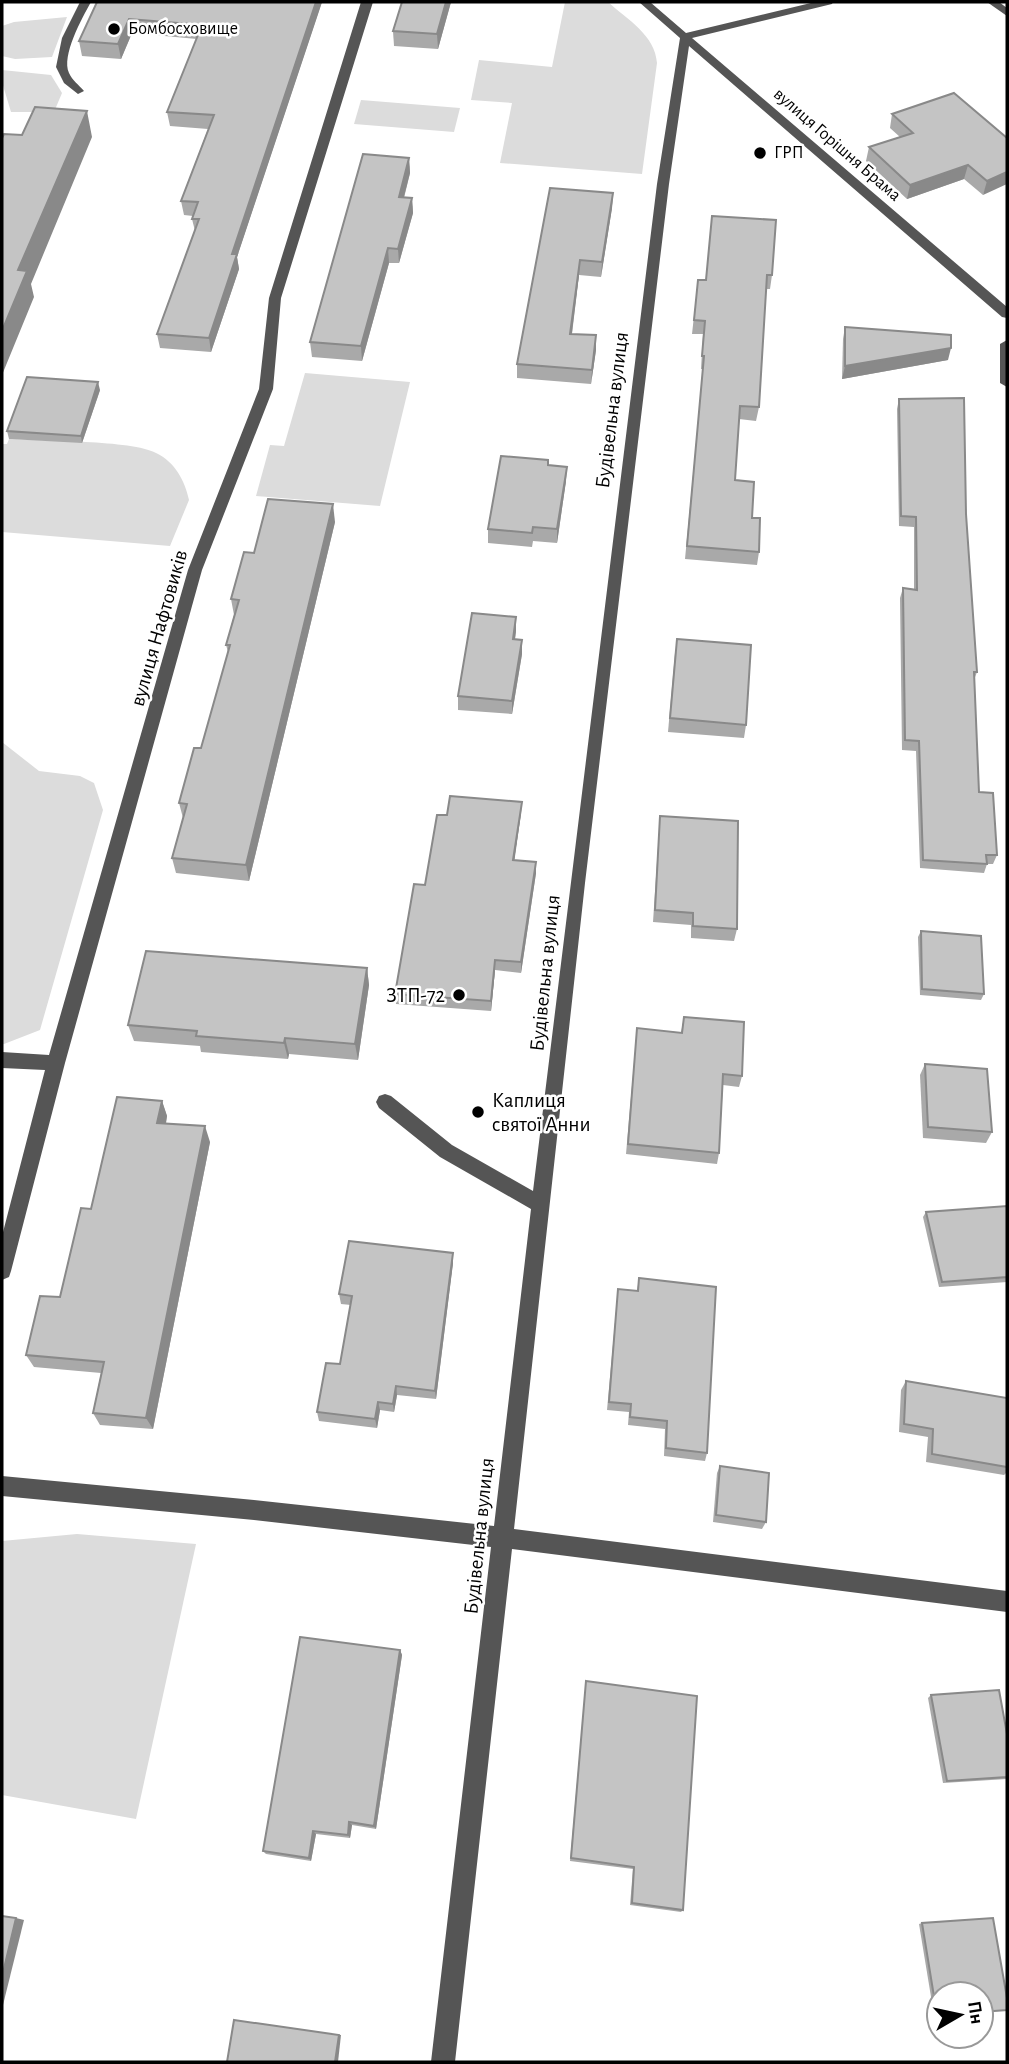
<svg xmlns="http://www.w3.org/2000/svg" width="1009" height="2064" font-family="'Alegreya Sans',sans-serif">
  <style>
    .green { fill: #dcdcdc }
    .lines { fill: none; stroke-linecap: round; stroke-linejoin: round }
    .minor { fill: #555; fill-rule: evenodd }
    .wall { fill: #a9a9a9 }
    .shaded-wall { fill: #898989 }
    .building { fill: #c4c4c4; stroke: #898989; stroke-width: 2 }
    .poi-dot { fill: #000; stroke: #fff; stroke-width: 2.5 }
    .labels { text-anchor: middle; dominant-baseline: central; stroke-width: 5; stroke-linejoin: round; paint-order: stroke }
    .far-poi-label { font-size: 18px; fill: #000; stroke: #fff; text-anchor: start }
    .far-street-label { font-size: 18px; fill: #000; stroke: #fff }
    .street-label { font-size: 21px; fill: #000; stroke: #fff }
    .poi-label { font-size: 21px; fill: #000; stroke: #fff; text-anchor: end }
  </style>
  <rect width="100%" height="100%" fill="#fff"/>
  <g class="green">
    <path d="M565,2H608C628,20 655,35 657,63L642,174L500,163L512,103L471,100L479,60L552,67Z"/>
    <path d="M67,17L52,57L15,59L2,56V26L14,22Z"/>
    <path d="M2,70L51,75L62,93L54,112H11L2,82Z"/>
    <path d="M361,100L460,108L454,132L354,124Z"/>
    <path d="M305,373L410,382L380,506L256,496L270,445L284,446Z"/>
    <path d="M9,439C41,441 132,440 156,453C175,462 185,481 189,500L170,546L2,532V444H7Z"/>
    <path d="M2,742L39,771L80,776L94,783L103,810L40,1030L4,1044H2Z"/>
    <path d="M77,1534L196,1544L136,1819L2,1795V1541Z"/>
  </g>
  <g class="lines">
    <g class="minor">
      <path d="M80,2H91C82,18 61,56 69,73C72,80 79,85 84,91L78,94L64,83L56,67L62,38Z"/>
      <path d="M361,2H373L281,298L273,389L202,570L65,1063L11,1271L9,1277L2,1280V1236L45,1070L2,1068V1052L49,1055L188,570L259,389L269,298Z"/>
      <path d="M639,2H650L686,33L815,2H833L832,4L692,38L1007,307V318L1002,317L689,46L669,184L585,883L514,1529L1007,1591V1612L512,1549L455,2062H431L491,1547L254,1520L2,1496V1476L254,1500L494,1526L531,1209L440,1157L379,1108L376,1102L379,1096L385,1094L391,1096L452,1145L533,1191L657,184L680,38Z"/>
      <path d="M987,2H999L1007,8V16Z"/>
      <path d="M1007,340V387L1000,383V344Z"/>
    </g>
  </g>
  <g class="wall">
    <path d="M97,2H322L237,257L239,269L211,352L160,348L157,334L195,231L192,219L193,216L184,215L181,201L208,129L170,126L167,112L197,39L132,33L121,59L82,56L79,41Z"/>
    <path d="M451,2L438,49L394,46L393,31Z"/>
    <path d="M892,114L1007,138L983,195L964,179L907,199L866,161L869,147L900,137L890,128Z"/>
    <path d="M409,158L410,173L404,198H412L413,213L399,263H389L362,361L312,357L310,342Z"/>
    <path d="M613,193L612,208L601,277L579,275L572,334L596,350L591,384L517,378V364Z"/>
    <path d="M712,216L772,275L770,289H766L759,407L756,421L739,419L735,480L752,518L759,552L757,565L685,559L703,369H701L703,334H692L698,280H706Z"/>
    <path d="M845,327L948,360L842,379L843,339Z"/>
    <path d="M100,390L82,443L9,439L7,431Z"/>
    <path d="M899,399L966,514L977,672L974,680L979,792L997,855L993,864H987L984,873L920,868L916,751L902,750L900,598L903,588L914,589V527L899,526L897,409Z"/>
    <path d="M566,481L557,543L533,541L532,547L488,543V529Z"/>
    <path d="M335,522L249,881L176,873L172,858L183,818L179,803L201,748L228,652L226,645L234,615L231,599L254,553Z"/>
    <path d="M516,631L515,639L522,640V654L512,714L458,710V696Z"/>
    <path d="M675,653L746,725L744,738L668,732Z"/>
    <path d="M521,813L514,860L536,862V873L521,973L495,970L491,1011L396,1004L395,994L425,885L447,815Z"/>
    <path d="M660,816L737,929L734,941L691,938V925L653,922Z"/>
    <path d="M921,931L984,994L981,1000L920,995L918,937Z"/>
    <path d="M367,968L369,985L358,1060L289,1054L288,1059L201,1052L200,1046L134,1041L128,1025Z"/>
    <path d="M684,1017L742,1076L739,1087L723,1085L719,1153L717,1164L626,1154L637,1028L681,1033Z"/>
    <path d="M925,1064L992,1132L986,1143L923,1138L920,1075Z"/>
    <path d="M162,1101L167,1116L166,1124L210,1142L153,1429L100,1425L93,1413L101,1373L34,1367L26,1355L60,1297L91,1209Z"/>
    <path d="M1007,1206V1282L939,1287L923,1217L926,1212Z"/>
    <path d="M453,1263L436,1399L397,1395L394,1412L380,1410L377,1428L319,1421L317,1412L340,1364L351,1305L341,1304L339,1294Z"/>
    <path d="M639,1278L707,1453L705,1461L664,1456L665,1429L628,1425L629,1412L607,1410L618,1289L637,1291Z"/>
    <path d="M906,1381L1007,1398V1472L1004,1475L926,1462L928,1437L899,1432L901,1390Z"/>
    <path d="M720,1466L766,1522L762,1529L713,1522L717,1473Z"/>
    <path d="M400,1650L402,1655L376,1829L352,1825L350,1838L316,1834L311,1861L266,1854L263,1851Z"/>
    <path d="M586,1681L683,1910L681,1912L630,1905L633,1869L570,1861Z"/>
    <path d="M931,1695L1007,1734V1779L943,1783L928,1698Z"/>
    <path d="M922,1923L939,2015H934L919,1924Z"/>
  </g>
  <g class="shaded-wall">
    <path d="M316,2H322L237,257L239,269L211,352L209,338L232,254Z"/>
    <path d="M446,2H451L438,49L437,34Z"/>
    <path d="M129,19L132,33L121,59L118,44Z"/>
    <path d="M87,111L92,137L31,284L34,297L2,375V331L18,270Z"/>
    <path d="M409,158L410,173L400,212L399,197Z"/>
    <path d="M968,165L964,179L907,199L910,185Z"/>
    <path d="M1007,172V184L983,195L987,181Z"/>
    <path d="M613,193L612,208L601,277L602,262Z"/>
    <path d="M412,198L413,213L399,263L398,249Z"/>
    <path d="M388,248L389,263L362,361L361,346Z"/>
    <path d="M580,260L579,275L570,348V334Z"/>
    <path d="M596,335V350L591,384L592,370Z"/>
    <path d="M951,348L948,360L842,379L845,366Z"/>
    <path d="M98,382L100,390L82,443L81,436Z"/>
    <path d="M567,467L566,481L557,543V529Z"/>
    <path d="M333,504L335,522L249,881L246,865Z"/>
    <path d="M516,617V631L513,653V639Z"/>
    <path d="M522,640V654L512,714V701Z"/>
    <path d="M522,802L521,813L513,871V860Z"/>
    <path d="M536,862V873L521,973V962Z"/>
    <path d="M495,960V970L491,1011V1001Z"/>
    <path d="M367,968L369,985L358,1060L355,1044Z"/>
    <path d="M285,1038L289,1054L288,1059L284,1043Z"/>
    <path d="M162,1101L167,1116L163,1138L157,1123Z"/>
    <path d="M205,1126L210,1142L153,1429L146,1418Z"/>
    <path d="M453,1253V1263L436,1399L435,1391Z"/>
    <path d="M396,1386L397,1395L394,1412L393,1404Z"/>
    <path d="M378,1402L380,1410L377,1428L375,1419Z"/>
    <path d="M400,1650L402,1655L376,1829L374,1826Z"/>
    <path d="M349,1822L352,1825L350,1838L348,1835Z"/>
    <path d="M313,1831L316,1834L311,1861L309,1858Z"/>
    <path d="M16,1918L24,1920L2,2009V1977Z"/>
    <path d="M339,2035H341L338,2062H335Z"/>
  </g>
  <g class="building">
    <path d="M97,2H316L232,254H237L209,338L157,334L199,219H192L198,202L181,201L214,115L167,112L202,25L129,19L118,44L79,41Z"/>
    <path d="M402,2H446L437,34L393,31Z"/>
    <path d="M954,93L1007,138V172L987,181L968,165L910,185L869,147L913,133L892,114Z"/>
    <path d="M35,107L87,111L18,270L27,271L2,331V138L4,134L22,135Z"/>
    <path d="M363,154L409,158L399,197L412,198L398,249L388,248L361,346L310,342Z"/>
    <path d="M550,188L613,193L602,262L580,260L570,334L596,335L592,370L517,364Z"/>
    <path d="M712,216L776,220L772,275H767L759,407L740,406L735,480L754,482L752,518H760L759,552L687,546L704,356H702L705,321L694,320L698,280H706Z"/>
    <path d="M845,327L951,335V348L845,366Z"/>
    <path d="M27,377L98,382L81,436L7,431Z"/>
    <path d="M964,398L966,514L977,672H974L979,792L993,793L997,855H986L987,864L923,860L919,741L905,740L903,588L917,590L916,517L901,516L899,399Z"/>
    <path d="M501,456L548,460V465L567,467L557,529L533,527L532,533L488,529Z"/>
    <path d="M268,499L333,504L246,865L172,858L187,804L179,803L194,748H201L230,645H226L239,600L231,599L244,552L254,553Z"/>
    <path d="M472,613L516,617L513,639L522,640L512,701L458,696Z"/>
    <path d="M677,639L751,645L746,725L670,718Z"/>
    <path d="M450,796L522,802L513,860L536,862L521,962L495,960L491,1001L395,994L414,884L425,885L437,815H447Z"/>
    <path d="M660,816L738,821L737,929L693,926V913L655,910Z"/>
    <path d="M921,931L981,936L984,994L922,989Z"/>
    <path d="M146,951L367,968L355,1044L285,1038L284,1043L196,1036L197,1031L128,1025Z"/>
    <path d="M684,1017L744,1022L742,1076L723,1074L719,1153L628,1144L637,1028L682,1033Z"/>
    <path d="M925,1064L987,1069L992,1132L928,1127Z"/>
    <path d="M117,1097L162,1101L157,1123L205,1126L146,1418L93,1413L104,1362L26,1355L40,1296L60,1297L81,1208L91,1209Z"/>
    <path d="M1007,1206V1277L942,1282L926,1212Z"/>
    <path d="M349,1241L453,1253L435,1391L396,1386L393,1404L378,1402L375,1419L317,1412L326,1363L340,1364L352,1296L339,1294Z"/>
    <path d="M639,1278L716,1287L707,1453L666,1448L667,1421L630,1417L631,1404L609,1402L618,1289L638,1291Z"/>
    <path d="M906,1381L1007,1398V1467L932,1454L933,1429L904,1424Z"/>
    <path d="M720,1466L769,1473L766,1522L716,1515Z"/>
    <path d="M300,1637L400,1650L374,1826L349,1822L348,1835L313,1831L309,1858L263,1851Z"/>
    <path d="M586,1681L697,1696L683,1910L632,1903L634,1867L571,1858Z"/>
    <path d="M999,1690L1007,1734V1777L947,1781L931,1695Z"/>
    <path d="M2,1916L16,1918L2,1977Z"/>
    <path d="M993,1918L1007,1998V2010L981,2012V1994H939V2015H937L922,1923Z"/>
    <path d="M234,2020L339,2035L335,2062H227Z"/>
  </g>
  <g class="poi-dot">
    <circle cx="114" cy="29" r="7"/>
    <circle cx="760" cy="153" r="7"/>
    <circle cx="459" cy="995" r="7"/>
    <circle cx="478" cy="1112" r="7"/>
  </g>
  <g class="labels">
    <g class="far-poi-label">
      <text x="128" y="29">Бомбосховище</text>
      <text x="774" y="153">ГРП</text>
    </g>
    <g class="far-street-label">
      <text transform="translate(837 145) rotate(41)">вулиця Горішня Брама</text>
    </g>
    <g class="street-label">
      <text transform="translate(612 410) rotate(-83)">Будівельна вулиця</text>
      <text transform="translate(159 628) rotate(-74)">вулиця Нафтовиків</text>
      <text transform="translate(545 973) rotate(-84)">Будівельна вулиця</text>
      <text transform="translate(479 1536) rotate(-84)">Будівельна вулиця</text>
    </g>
    <g class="poi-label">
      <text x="445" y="995">ЗТП-72</text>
      <text x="492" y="1100" text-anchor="start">Каплиця<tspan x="492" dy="24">святої Анни</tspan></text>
    </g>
  </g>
  <rect width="1009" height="2064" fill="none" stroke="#000000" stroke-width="7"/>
  <g transform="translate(960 2015) rotate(81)"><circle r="33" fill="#ffffff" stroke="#999999" stroke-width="2"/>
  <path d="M0-5L12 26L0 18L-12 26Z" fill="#000000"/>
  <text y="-10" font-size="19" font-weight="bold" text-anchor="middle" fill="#000000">Пн</text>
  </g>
</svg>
